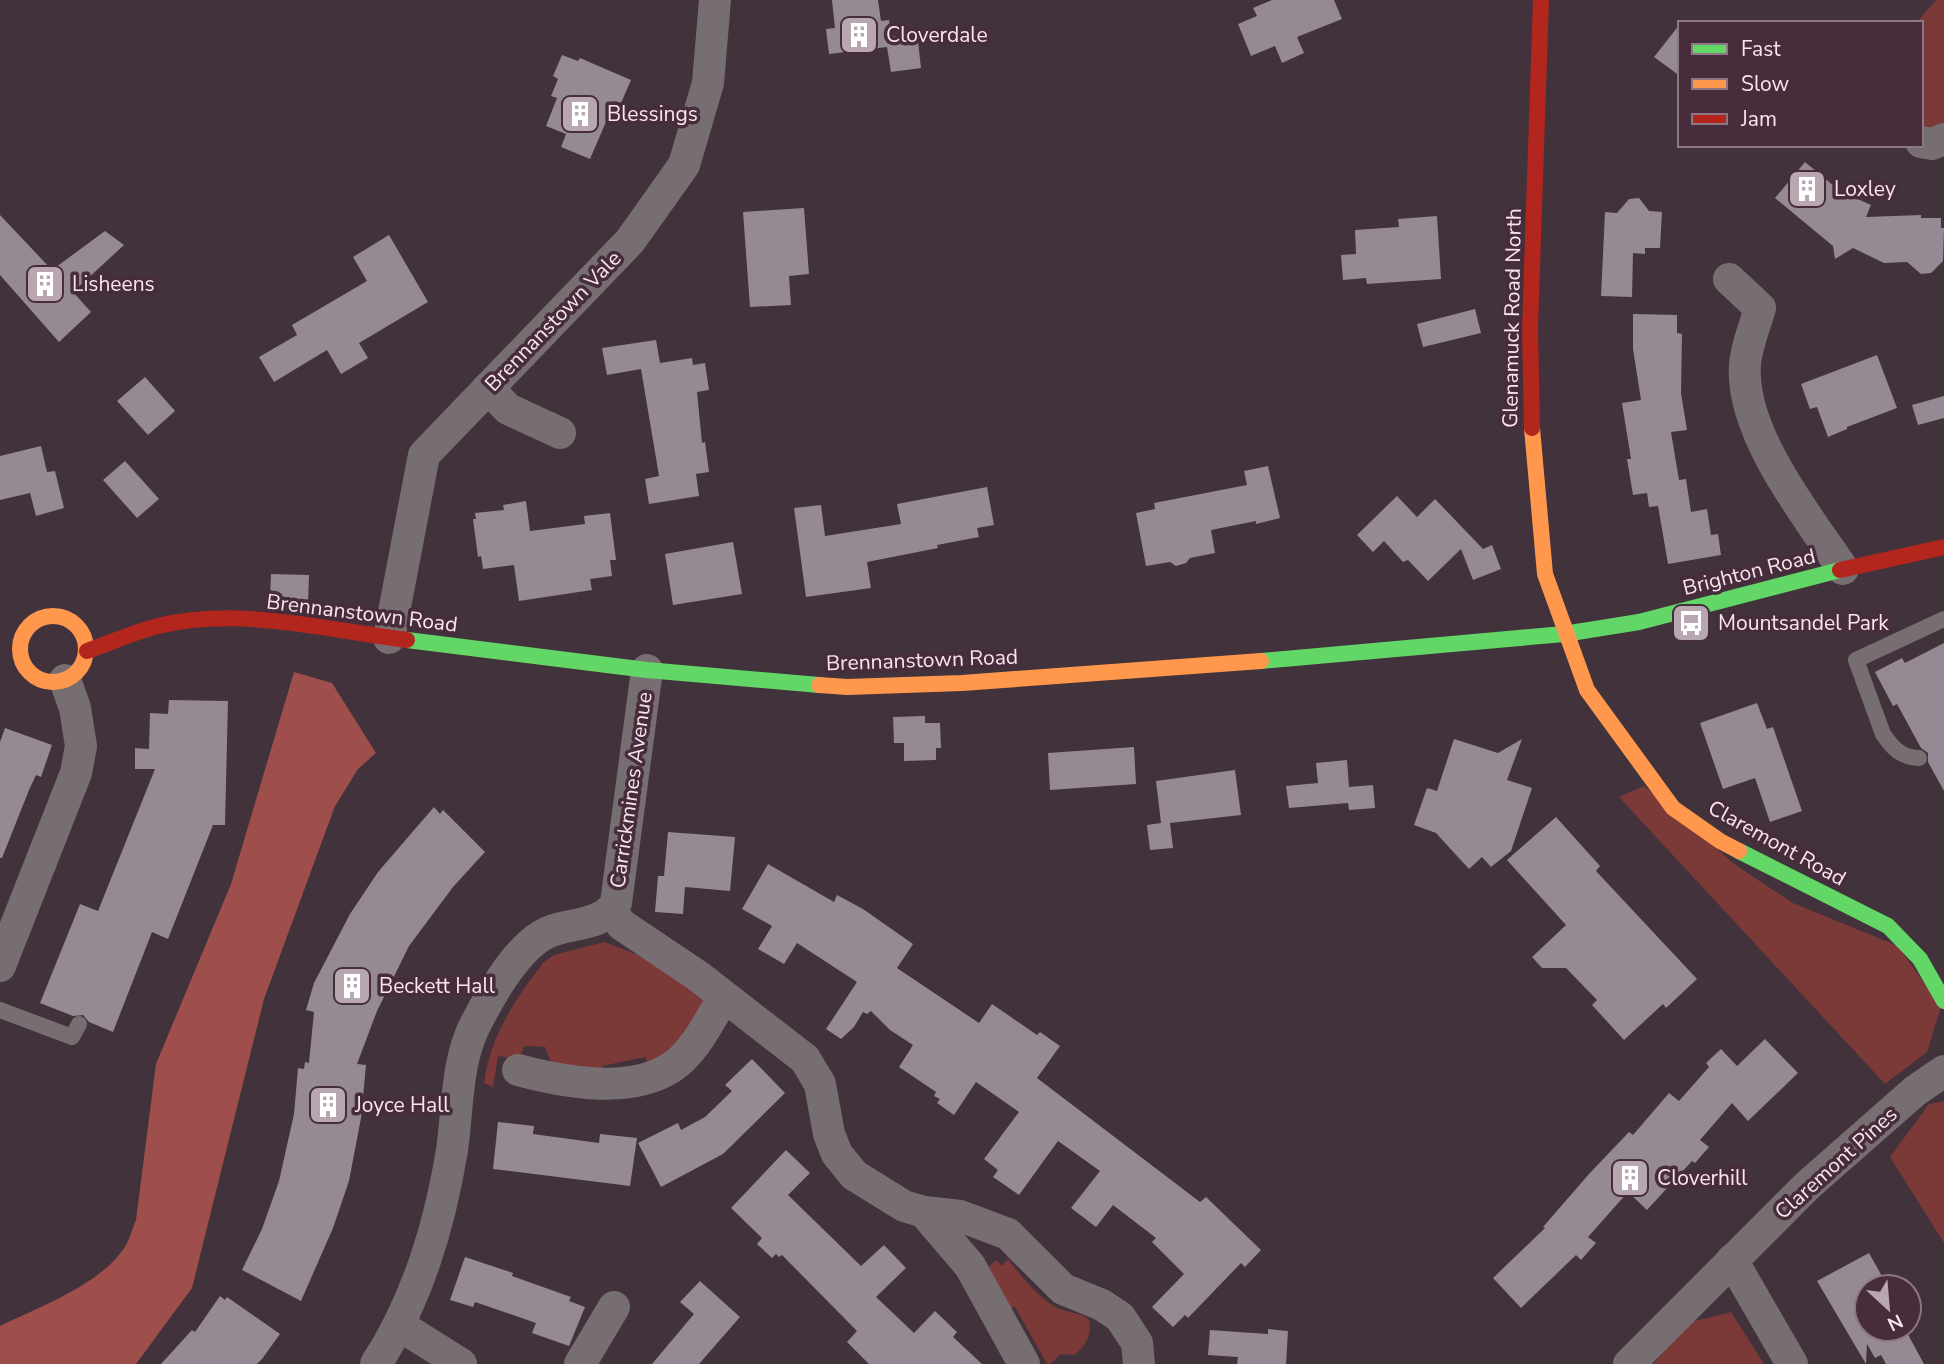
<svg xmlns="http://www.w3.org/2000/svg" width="1944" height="1364" font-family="'Nunito Sans',sans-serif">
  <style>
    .green { fill: #7b3938 }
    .forest { fill: #9e4f4b }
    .building { fill: #958993 }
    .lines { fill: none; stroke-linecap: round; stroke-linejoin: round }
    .lane { stroke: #776e72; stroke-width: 16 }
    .street { stroke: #776e72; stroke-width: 32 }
    .fast { stroke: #63d668; stroke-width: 16 }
    .slow { stroke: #ff974d; stroke-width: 16 }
    .jam { stroke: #b3261e; stroke-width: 16 }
    .labels { text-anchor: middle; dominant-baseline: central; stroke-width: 7; stroke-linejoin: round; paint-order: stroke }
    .poi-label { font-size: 21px; fill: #f8e5ef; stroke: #472c3c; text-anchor: start }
    .street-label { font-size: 21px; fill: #f8e5ef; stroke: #472c3c }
  </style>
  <rect width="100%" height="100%" fill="#41323b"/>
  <g class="green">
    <path d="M1936,0H1944V130L1921,131V23H1916Z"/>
    <path d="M1644,786L1737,866L1793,903L1898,946L1941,1007L1927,1052L1885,1084L1619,797Z"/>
    <path d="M604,942L636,954L698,990L704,1002L674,1051L647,1065L646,1057L602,1066L603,1073L551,1062L545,1047L524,1046L520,1059L498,1056L493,1087L484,1083C490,1037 515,999 543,963L554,955Z"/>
    <path d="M1944,1101V1243L1890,1157L1929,1104Z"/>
    <path d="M1008,1259C1021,1276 1039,1298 1057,1308C1068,1313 1081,1312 1089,1320C1092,1336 1086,1344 1075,1355L1061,1354L1050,1364H1047L1015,1307L1006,1310L985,1270L996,1260L1002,1266Z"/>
    <path d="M1731,1312L1764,1364H1653L1691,1322Z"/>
  </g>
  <path class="forest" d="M294,672L332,683L376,753L358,769L335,806L264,999L192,1288L136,1364H0V1326C39,1307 108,1282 128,1241C131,1234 133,1227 136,1220L156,1064L231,884Z"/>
  <g class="building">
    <path d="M832,0H878L881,21L889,20L891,37L917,33L921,68L891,72L887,47L829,54L826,29L835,28Z"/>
    <path d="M1272,0H1334L1342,19L1297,37L1304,53L1282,63L1275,46L1251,56L1238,24L1257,16L1253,8Z"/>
    <path d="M1680,24V76L1654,57Z"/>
    <path d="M562,55L578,61L580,58L631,80L621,103L615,101L590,159L561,147L566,134L546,126L557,98L551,96L558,79L553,76Z"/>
    <path d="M1805,162L1840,191L1871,205L1866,217L1921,215V218H1941V228H1944L1943,261L1931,273L1921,274L1907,262L1884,263L1853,248L1835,259L1833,246L1775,198Z"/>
    <path d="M1639,198L1649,211L1662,212L1660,248H1645V254L1633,253L1632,297L1601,296L1605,212L1617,213L1629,199Z"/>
    <path d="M804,208L809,274L789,276L791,305L750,307L743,212Z"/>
    <path d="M0,215L52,270L105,231L124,245L73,292L91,312L59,342L0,275Z"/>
    <path d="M1437,216L1441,279L1367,284L1366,278L1343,280L1341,255L1356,254L1355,230L1399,227L1398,219Z"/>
    <path d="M389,235L428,302L359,343L368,358L341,374L327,350L274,382L259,357L297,335L292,325L367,281L353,257Z"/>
    <path d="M1475,309L1481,333L1423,347L1417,324Z"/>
    <path d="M1633,314L1677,315V333L1682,334L1681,393L1687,430L1671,432L1679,480L1686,479L1691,512L1707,509L1711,535L1718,534L1721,555L1668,564L1658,506L1649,507L1647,493L1633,495L1627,459H1631L1622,403L1641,400L1633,349Z"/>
    <path d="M656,340L660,363L692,358L693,365L705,363L709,390L697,392L702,443L705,442L709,472L696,474L699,496L649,504L645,479L659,476L641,369L607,375L602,348Z"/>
    <path d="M1877,355L1897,408L1847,427V429L1828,437L1817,407L1810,409L1801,384Z"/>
    <path d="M145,377L175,411L148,435L117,401Z"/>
    <path d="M1944,396V418L1918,425L1912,405Z"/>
    <path d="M41,446L47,472L55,471L64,508L36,516L30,493L0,500V456Z"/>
    <path d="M125,461L159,499L137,518L103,480Z"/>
    <path d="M1268,466L1280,518L1256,524V521L1211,530L1215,553L1190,558L1186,563L1176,566L1170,562L1146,566L1136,513L1155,509L1154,503L1247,485L1244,471Z"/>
    <path d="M987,487L994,525L977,528L979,537L937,545L938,548L867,562L871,588L806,597L794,508L821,505L825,536L901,524L897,504Z"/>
    <path d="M1397,496L1417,517L1435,499L1483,549L1492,545L1501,569L1473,580L1461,549L1428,581L1408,560L1403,562L1384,541L1373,552L1357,535Z"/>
    <path d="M526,501L530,531L585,524L584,516L610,513L616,560H610L612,576L590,579L592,590L519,601L514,565L483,569L481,556L478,557L473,519H476L475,513L504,510L503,505Z"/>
    <path d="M733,542L742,594L673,605L665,554Z"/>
    <path d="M271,574L309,575L308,603L270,600Z"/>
    <path d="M1944,643V791L1928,762V753L1921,748L1897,704L1893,706L1875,672L1902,658L1905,663Z"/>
    <path d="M169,700L228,701L225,825H213L168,939L152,932L113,1032L89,1022L83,1015L73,1016L40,1003L80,904L98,911L155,769H135V748L149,749L150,713L168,714Z"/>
    <path d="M1757,703L1767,729L1773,727L1802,811L1770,822L1755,778L1723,789L1700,723Z"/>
    <path d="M925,716V723H940L941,748H936V760L904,761V743H894L893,717Z"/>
    <path d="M5,728L52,745L41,777L36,775L29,790L2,858H0V742Z"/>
    <path d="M1454,739L1498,753L1522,739L1507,780L1532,788L1511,851L1491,867L1482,857L1469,869L1436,833L1414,825L1427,788L1437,791Z"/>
    <path d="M1134,747L1136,784L1050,790L1048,753Z"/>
    <path d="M1347,760L1349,787L1373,785L1375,808L1349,810L1348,803L1289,808L1286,786L1318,783L1316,763Z"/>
    <path d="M1235,770L1241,815L1170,823L1173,848L1150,850L1147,825L1161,823L1156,781Z"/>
    <path d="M434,807L440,814L443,810L485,852L453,887L409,946L377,1011L357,1064L366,1065L361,1118L349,1181L333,1228L301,1301L242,1270L262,1229L279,1181L294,1114L298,1068L304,1069L305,1062L309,1063L314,1012L306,1010L314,983L350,914L378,872Z"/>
    <path d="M1556,817L1600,866L1596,871L1697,979L1666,1008L1663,1004L1624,1040L1592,1005L1597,1000L1566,968H1542L1532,957L1566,925L1507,860Z"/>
    <path d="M668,832L735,837L730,891L685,887L683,914L655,912L658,876H664Z"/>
    <path d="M768,864L834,902L837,895L863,909L913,944L897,968L979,1023L992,1004L1037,1035L1040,1032L1060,1046L1037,1078L1200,1202L1206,1197L1261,1250L1245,1267L1241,1263L1188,1318L1185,1315L1173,1327L1152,1307L1184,1274L1152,1242L1156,1238L1113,1205L1096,1227L1071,1208L1100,1171L1058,1141L1019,1195L993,1177L998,1170L984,1159L1019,1112L976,1082L954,1115L937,1103L940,1099L934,1096L936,1092L899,1067L913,1045L890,1030L871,1011L867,1014L863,1012L854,1027L841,1039L826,1029L857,982L797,943L784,964L758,949L772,926L742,909Z"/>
    <path d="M1765,1039L1798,1073L1748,1121L1732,1103L1700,1140L1709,1147L1695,1163L1692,1161L1647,1210L1628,1192L1588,1237L1596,1243L1581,1260L1576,1255L1521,1308L1493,1278L1545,1228L1543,1227L1589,1174L1629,1132L1633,1135L1669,1093L1679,1101L1709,1067L1706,1063L1721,1049L1737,1066Z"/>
    <path d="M752,1059L785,1093L723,1154L661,1187L638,1143L678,1123L681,1130L705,1117L732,1091L725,1085Z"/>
    <path d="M498,1122L534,1126L533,1134L599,1143L600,1134L637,1138L630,1186L493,1169Z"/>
    <path d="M786,1150L810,1173L788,1195L861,1266L884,1245L906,1268L876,1297L914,1333L935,1311L957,1332L953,1337L982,1364H869L847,1342L857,1331L782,1255L779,1257L776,1254L772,1258L757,1244L762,1238L731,1208Z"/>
    <path d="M1869,1253L1888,1287H1867V1329H1905L1924,1364H1886L1881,1355L1875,1358L1867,1344L1866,1364L1817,1281Z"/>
    <path d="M465,1257L513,1273L512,1276L571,1297L569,1301L585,1307L569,1346L532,1333L536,1323L475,1302L473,1307L450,1300Z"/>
    <path d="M700,1281L740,1317L699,1364H652L694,1314L680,1302Z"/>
    <path d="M220,1296L225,1300L227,1297L280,1334L262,1359L257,1364H161L192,1330L195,1332Z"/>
    <path d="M1268,1329L1288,1331L1286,1364H1237L1238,1357L1208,1355L1210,1330L1268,1334Z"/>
  </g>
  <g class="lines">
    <g class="lane">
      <path d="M1919,758C1901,757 1893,749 1883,734L1856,660L1944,619"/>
      <path d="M0,1010L72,1037L79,1024"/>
    </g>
    <g class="street">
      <path d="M1921,142L1932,144L1944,139"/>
      <path d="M1729,279L1760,308C1755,326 1746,347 1745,365C1740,432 1807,516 1843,569"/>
      <path d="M488,388L508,409L560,433"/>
      <path d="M389,638L424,455L630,241L684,165L708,83L715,0"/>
      <path d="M611,912L622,925L698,976L805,1059L820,1084L829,1134L837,1154L854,1175L904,1206L924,1212L960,1216L1008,1234L1063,1289L1102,1305L1120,1317L1137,1343L1139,1364"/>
      <path d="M0,966L76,773L81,746L75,708L65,680"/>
      <path d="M518,1070C563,1082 630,1095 672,1067C695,1052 710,1019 724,997"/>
      <path d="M924,1212L970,1266L1024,1364"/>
      <path d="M1732,1260L1792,1364"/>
      <path d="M399,1325L461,1364"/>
      <path d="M376,1364C417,1301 440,1224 452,1150C458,1109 456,1063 475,1025C490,996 513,954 541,936C564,921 601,929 616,903L647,670"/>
      <path d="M580,1364L614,1307"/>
      <path d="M1629,1364L1808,1185L1915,1091L1944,1071"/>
    </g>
    <g class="fast">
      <path d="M407,640L647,670L819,685"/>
      <path d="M1261,661L1564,634L1639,622L1840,570"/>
      <path d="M1739,851L1888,926L1920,959L1944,1001"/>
    </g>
    <g class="slow">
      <path d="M1532,428L1545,574L1587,690L1673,808L1720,841L1739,851"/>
      <circle cx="53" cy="649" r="33"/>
      <path d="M819,685L847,687L962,683L1261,661"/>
    </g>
    <g class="jam">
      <path d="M1532,428L1530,328L1541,0"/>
      <path d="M1840,570L1944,547"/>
      <path d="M87,651C110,643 134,632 158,626C240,606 326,630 407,640"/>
    </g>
  </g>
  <defs>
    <symbol id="building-square" viewBox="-11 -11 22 22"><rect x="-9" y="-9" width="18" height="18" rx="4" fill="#b8a6b0" stroke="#472c3c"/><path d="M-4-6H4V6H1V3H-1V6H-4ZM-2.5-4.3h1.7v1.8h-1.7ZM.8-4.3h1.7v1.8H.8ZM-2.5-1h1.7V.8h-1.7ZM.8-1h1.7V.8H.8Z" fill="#fff"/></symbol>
    <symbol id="bus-square" viewBox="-11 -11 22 22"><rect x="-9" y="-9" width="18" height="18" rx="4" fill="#b8a6b0" stroke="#472c3c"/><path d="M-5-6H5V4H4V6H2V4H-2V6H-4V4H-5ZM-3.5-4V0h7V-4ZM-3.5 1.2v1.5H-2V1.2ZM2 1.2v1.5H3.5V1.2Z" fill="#fff"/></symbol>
  </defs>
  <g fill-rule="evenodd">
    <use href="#building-square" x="837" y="13" width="44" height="44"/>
    <use href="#building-square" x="558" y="92" width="44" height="44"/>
    <use href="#building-square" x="1785" y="167" width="44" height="44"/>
    <use href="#building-square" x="23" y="262" width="44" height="44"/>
    <use href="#bus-square" x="1669" y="601" width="44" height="44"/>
    <use href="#building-square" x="330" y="964" width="44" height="44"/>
    <use href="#building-square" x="306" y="1083" width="44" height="44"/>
    <use href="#building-square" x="1608" y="1156" width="44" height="44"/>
  </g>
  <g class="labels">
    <g class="poi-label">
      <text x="886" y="35">Cloverdale</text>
      <text x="607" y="114">Blessings</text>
      <text x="1834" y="189">Loxley</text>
      <text x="72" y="284">Lisheens</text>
      <text x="1718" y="623">Mountsandel Park</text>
      <text x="379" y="986">Beckett Hall</text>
      <text x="355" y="1105">Joyce Hall</text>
      <text x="1657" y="1178">Cloverhill</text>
    </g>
    <g class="street-label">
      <text transform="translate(1512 318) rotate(-89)">Glenamuck Road North</text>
      <text transform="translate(553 321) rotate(-46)">Brennanstown Vale</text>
      <text transform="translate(1749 572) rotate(-14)">Brighton Road</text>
      <text transform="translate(362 613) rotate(7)">Brennanstown Road</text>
      <text transform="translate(922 660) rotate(-2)">Brennanstown Road</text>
      <text transform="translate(631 790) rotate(-82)">Carrickmines Avenue</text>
      <text transform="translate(1777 843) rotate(29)">Claremont Road</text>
      <text transform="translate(1836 1163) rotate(-42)">Claremont Pines</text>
    </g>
  </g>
  <rect x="1678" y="21" width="245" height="126" fill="#472c3c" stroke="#8e7684" stroke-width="2"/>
  <rect x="1692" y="44" width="35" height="10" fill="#63d668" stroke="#8e7684" stroke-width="2"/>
  <text x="1741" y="56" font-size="21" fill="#f8e5ef">Fast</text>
  <rect x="1692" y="79" width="35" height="10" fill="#ff974d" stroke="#8e7684" stroke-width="2"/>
  <text x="1741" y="91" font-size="21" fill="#f8e5ef">Slow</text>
  <rect x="1692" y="114" width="35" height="10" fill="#b3261e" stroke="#8e7684" stroke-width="2"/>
  <text x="1741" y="126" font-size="21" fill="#f8e5ef">Jam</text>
  <g transform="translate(1888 1308) rotate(154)"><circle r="33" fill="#472c3c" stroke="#8e7684" stroke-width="2"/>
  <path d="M0-5L12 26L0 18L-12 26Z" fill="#b8a6b0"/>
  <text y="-10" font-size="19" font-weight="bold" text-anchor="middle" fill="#f8e5ef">N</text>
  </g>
</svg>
